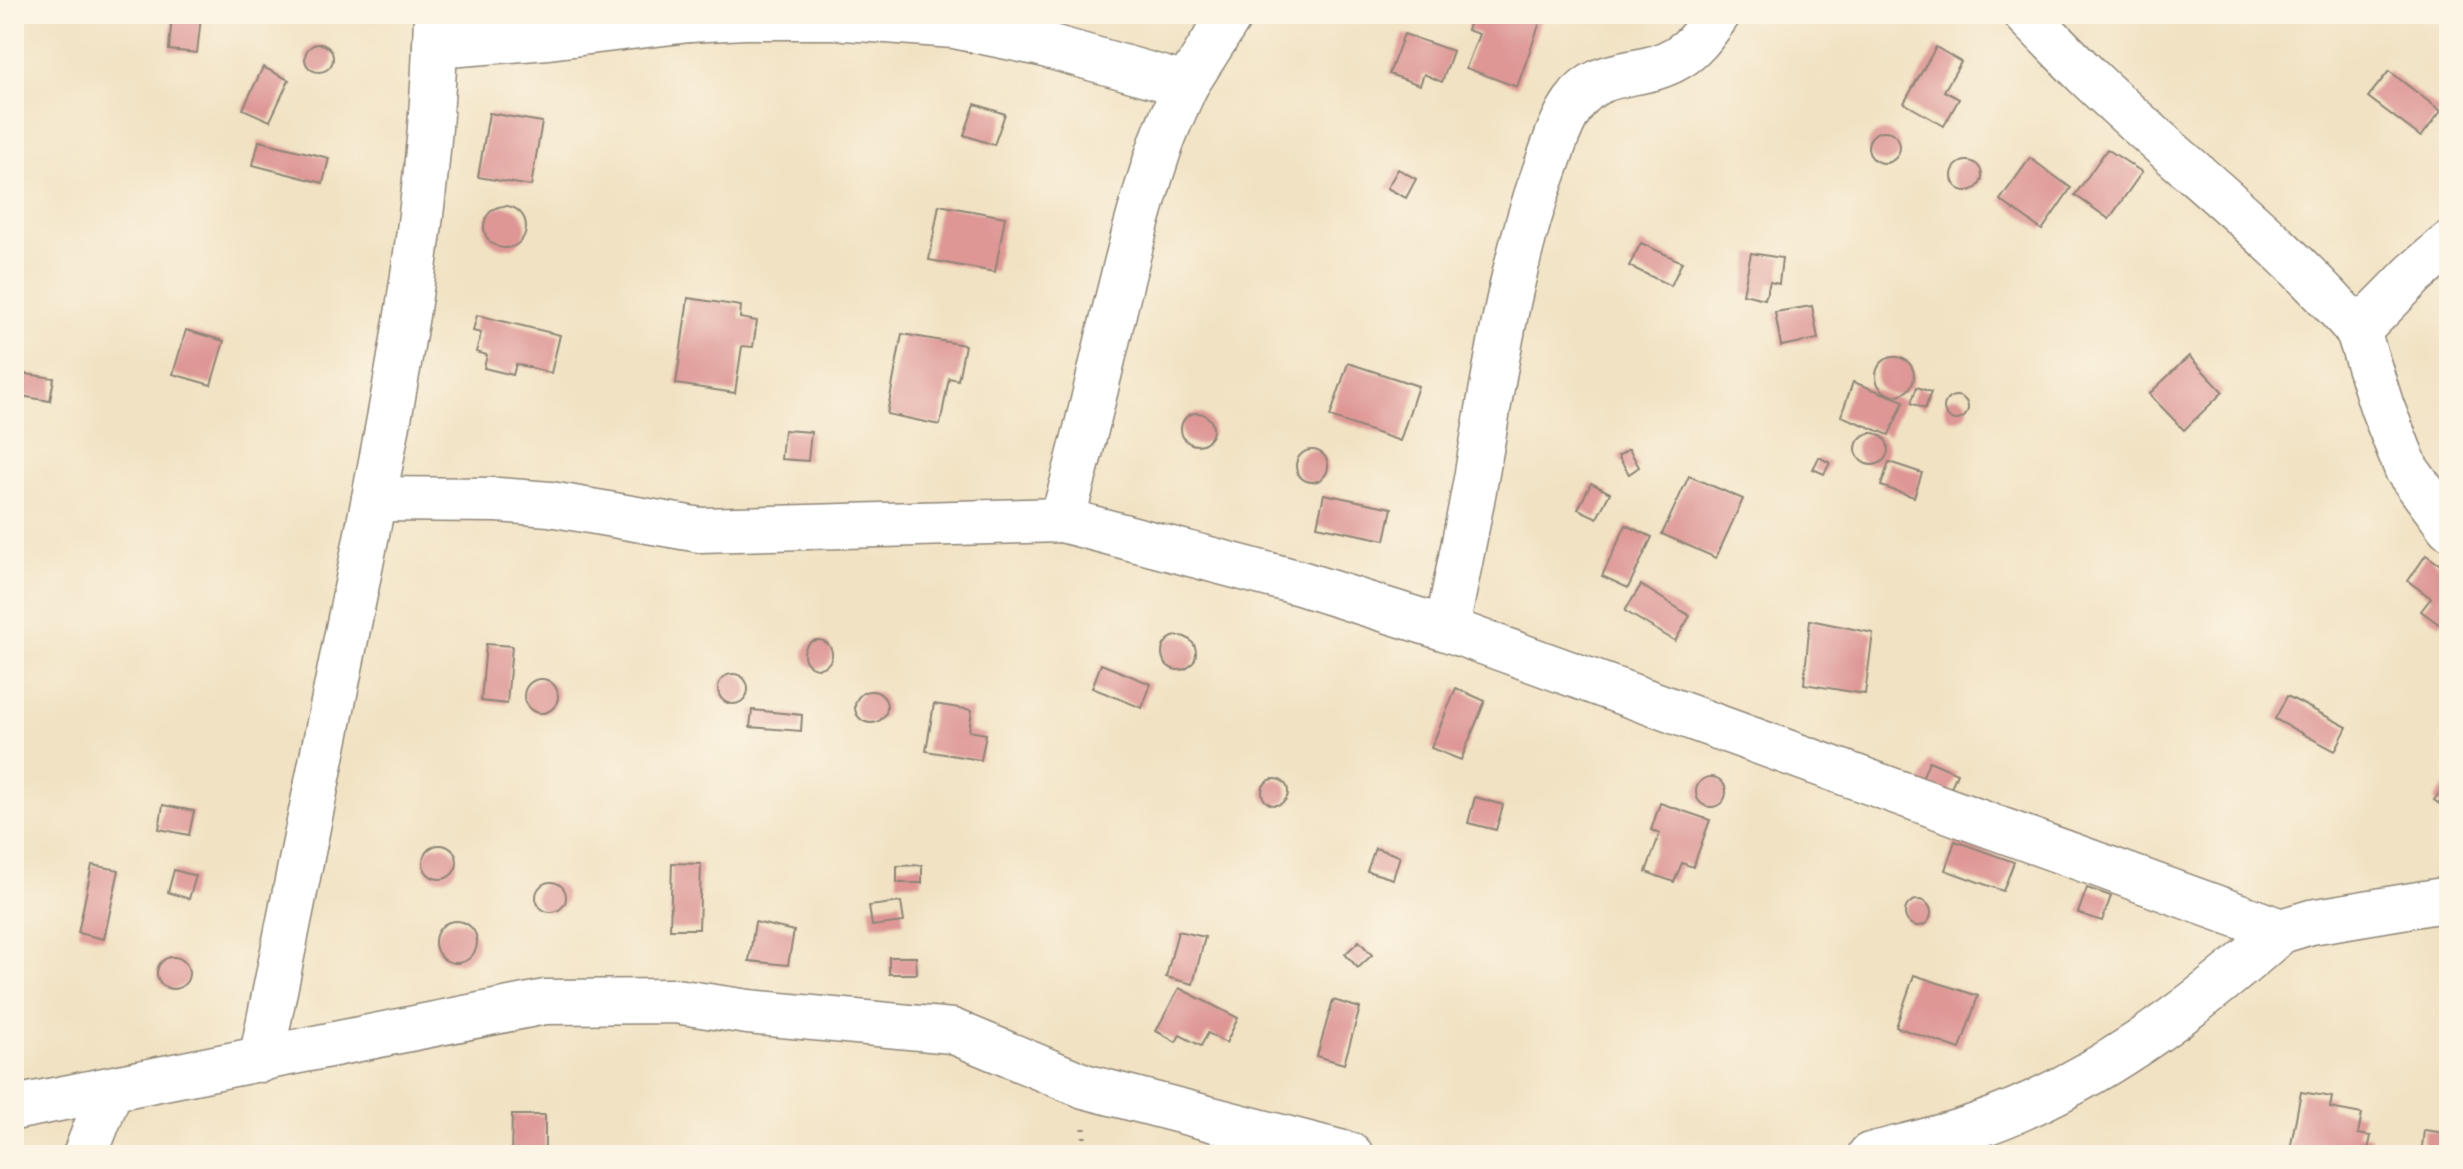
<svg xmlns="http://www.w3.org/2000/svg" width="2463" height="1169" font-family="'Patrick Hand',sans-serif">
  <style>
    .building { fill: #de9795 }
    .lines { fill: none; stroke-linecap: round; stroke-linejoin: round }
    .minor-casing { stroke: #8e8677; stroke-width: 47 }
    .path { stroke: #8e8677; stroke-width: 5; stroke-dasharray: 2 6; stroke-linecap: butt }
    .minor { stroke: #fff; stroke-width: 44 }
  </style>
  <rect width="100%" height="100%" fill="#fcf5e5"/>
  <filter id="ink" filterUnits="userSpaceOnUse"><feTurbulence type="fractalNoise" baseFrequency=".0125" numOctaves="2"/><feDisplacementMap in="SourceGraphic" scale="16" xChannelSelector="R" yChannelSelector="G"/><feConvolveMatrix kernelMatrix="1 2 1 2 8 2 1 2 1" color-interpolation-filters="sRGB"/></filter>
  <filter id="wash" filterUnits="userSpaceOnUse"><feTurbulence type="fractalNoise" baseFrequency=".006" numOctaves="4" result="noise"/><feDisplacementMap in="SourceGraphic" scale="32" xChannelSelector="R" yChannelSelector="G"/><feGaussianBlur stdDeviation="1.8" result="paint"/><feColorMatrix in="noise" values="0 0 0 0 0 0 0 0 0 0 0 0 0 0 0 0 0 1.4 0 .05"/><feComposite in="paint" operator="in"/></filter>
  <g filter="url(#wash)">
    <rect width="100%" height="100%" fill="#f1e2c3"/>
    <g id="blocks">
      <g class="building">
        <path d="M172,14L201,17L197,53L169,50Z"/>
        <path d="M1472,14H1543L1517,87L1466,68L1479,34L1467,30Z"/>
        <path d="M1404,34L1453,51L1442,82L1424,74L1420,85L1389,74Z"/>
        <circle cx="319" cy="58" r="14"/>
        <path d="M1936,47L1961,62L1944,91L1959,99L1944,126L1904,103Z"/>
        <path d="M263,67L289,80L270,121L243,109Z"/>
        <path d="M2389,71L2441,111L2421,137L2368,97Z"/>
        <path d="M975,104L1005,114L994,145L964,135Z"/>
        <path d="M489,113L542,122L531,186L478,177Z"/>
        <circle cx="1884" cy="147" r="16"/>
        <path d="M259,141L329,158L323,183L253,165Z"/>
        <path d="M2107,149L2142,172L2109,219L2075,195Z"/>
        <path d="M2030,158L2071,188L2042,230L2000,200Z"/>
        <circle cx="1967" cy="176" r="15"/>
        <path d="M1398,169L1416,179L1406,198L1387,188Z"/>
        <path d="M939,205L1005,217L995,272L929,260Z"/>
        <circle cx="505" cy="227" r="21"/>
        <path d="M1641,243L1682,262L1671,286L1629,266Z"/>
        <path d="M1751,253L1782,258L1779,284L1770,282L1765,299L1743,294Z"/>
        <path d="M688,298L741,306L740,318L757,321L753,347L742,346L735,393L676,384Z"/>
        <path d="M1812,306L1818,339L1781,346L1775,312Z"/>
        <path d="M477,315L560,335L551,373L516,364L513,375L484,368L487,355L476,352L481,333L473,331Z"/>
        <path d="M186,330L224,341L211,385L173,374Z"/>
        <path d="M902,334L965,345L958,380L949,378L940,425L887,414Z"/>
        <path d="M2189,356L2223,392L2184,430L2149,394Z"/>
        <circle cx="1895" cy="376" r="19"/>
        <path d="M1348,363L1418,386L1400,441L1330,417Z"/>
        <path d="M19,373L54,378L50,401L15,395Z"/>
        <path d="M1853,382L1904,401L1889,435L1841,416Z"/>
        <path d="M1917,387L1931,392L1925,409L1911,403Z"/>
        <circle cx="1956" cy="408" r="12"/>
        <circle cx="1197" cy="429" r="16"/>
        <path d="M784,430L811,432L808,461L781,459Z"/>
        <circle cx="1872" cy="449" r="16"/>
        <path d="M1629,449L1639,467L1629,474L1618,456Z"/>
        <circle cx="1312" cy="466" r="16"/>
        <path d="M1819,457L1830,463L1824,474L1813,469Z"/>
        <path d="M1889,462L1922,473L1914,497L1881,486Z"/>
        <path d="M1689,476L1743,499L1716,558L1662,534Z"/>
        <path d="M1591,483L1610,493L1597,518L1578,509Z"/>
        <path d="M1324,494L1392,508L1385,540L1317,526Z"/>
        <path d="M1626,525L1652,537L1628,588L1602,576Z"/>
        <path d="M2426,555L2449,571L2440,585L2449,592V613L2440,625L2421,611L2431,598L2408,581Z"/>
        <path d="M1641,585L1690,616L1675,641L1625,611Z"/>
        <path d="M1810,620L1873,633L1865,694L1804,684Z"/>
        <circle cx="1179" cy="653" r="17"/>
        <circle cx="818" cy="654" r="14"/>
        <path d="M486,644L512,646L507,704L481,701Z"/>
        <path d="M1101,664L1151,684L1142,708L1092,688Z"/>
        <circle cx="733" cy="689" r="15"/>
        <circle cx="541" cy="696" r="17"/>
        <path d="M1456,688L1485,701L1461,760L1431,748Z"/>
        <circle cx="871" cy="707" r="16"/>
        <path d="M2287,696L2347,727L2335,751L2275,719Z"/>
        <path d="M934,704L972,710L969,731L986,734L981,760L926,751Z"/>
        <path d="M752,710L802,715L801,731L750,727Z"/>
        <path d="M1929,761L1957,773L1946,800L1918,789Z"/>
        <circle cx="1711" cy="792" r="15"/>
        <circle cx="1275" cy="792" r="13"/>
        <path d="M2449,780V811L2434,800Z"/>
        <path d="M1475,797L1503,805L1496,830L1468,823Z"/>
        <path d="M1660,803L1710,820L1693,867L1682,863L1674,882L1646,872L1660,833L1651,830Z"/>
        <path d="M163,805L194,811L189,835L159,829Z"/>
        <path d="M1955,841L2014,862L2003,891L1945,870Z"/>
        <circle cx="440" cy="862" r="17"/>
        <path d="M1375,848L1400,856L1393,879L1367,871Z"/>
        <path d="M672,863L701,864L699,929H670Z"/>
        <path d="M92,865L119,870L104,939L78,933Z"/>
        <path d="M922,865V883H897V866Z"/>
        <path d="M174,870L196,876L189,899L168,892Z"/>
        <circle cx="551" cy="897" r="15"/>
        <path d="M2087,888L2111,896L2102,921L2078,913Z"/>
        <circle cx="1918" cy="913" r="13"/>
        <path d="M901,902L904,922L872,926L869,906Z"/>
        <circle cx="456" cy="942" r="21"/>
        <path d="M755,922L794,931L788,965L749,961Z"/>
        <path d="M1178,931L1205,937L1193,984L1166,977Z"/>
        <path d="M1359,941L1372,955L1358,968L1345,954Z"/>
        <circle cx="173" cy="973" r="16"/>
        <path d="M889,957H916L917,974H889Z"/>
        <path d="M1914,975L1978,996L1960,1049L1896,1027Z"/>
        <path d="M1179,988L1238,1018L1226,1043L1208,1033L1201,1046L1180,1035L1176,1042L1156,1031Z"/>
        <path d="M1333,1000L1360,1008L1344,1064L1317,1056Z"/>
        <path d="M2301,1092L2332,1097L2330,1108L2362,1114L2358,1134L2371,1136L2367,1155H2289Z"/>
        <path d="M512,1115H545V1155H511Z"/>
        <path d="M2424,1130L2447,1133L2442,1155H2421Z"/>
      </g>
    </g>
  </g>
  <g filter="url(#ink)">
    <use href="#blocks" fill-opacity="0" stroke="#8e8677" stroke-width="2"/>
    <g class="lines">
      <defs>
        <g id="minor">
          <path d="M2026,14C2046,34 2066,55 2086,75C2176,162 2276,235 2358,331"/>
          <path d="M435,46L548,37L689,20L690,14"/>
          <path d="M1186,85L1231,14"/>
          <path d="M2449,244L2414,274L2358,331L2382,407L2407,470L2449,527"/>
          <path d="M374,499L497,500L550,504L700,530L1062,520C1098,397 1119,269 1160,147C1167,126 1177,105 1186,85L1041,44L954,26L832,17H745L689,20"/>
          <path d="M1062,520L1300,583L1447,629L2281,931C2192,1010 2090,1087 1976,1126C1941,1138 1905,1146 1870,1155"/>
          <path d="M1447,629C1457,575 1469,521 1478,467C1496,367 1510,266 1545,170C1553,148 1560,123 1574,103C1601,65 1641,80 1677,58C1695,48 1706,31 1718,14"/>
          <path d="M2281,931L2311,922L2449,899"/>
          <path d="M261,1060C293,901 325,743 357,584C395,395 432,207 436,14"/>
          <path d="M14,1108L545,1002L675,1001L748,1012L952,1031L1084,1086L1351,1155"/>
          <path d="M85,1155L110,1091"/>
        </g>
      </defs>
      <use href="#minor" class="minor-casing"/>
      <path class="path" d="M1084,1128V1155"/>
      <use href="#minor" class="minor"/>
    </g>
  </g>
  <rect width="2463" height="1169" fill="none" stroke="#fcf5e5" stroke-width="48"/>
</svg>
